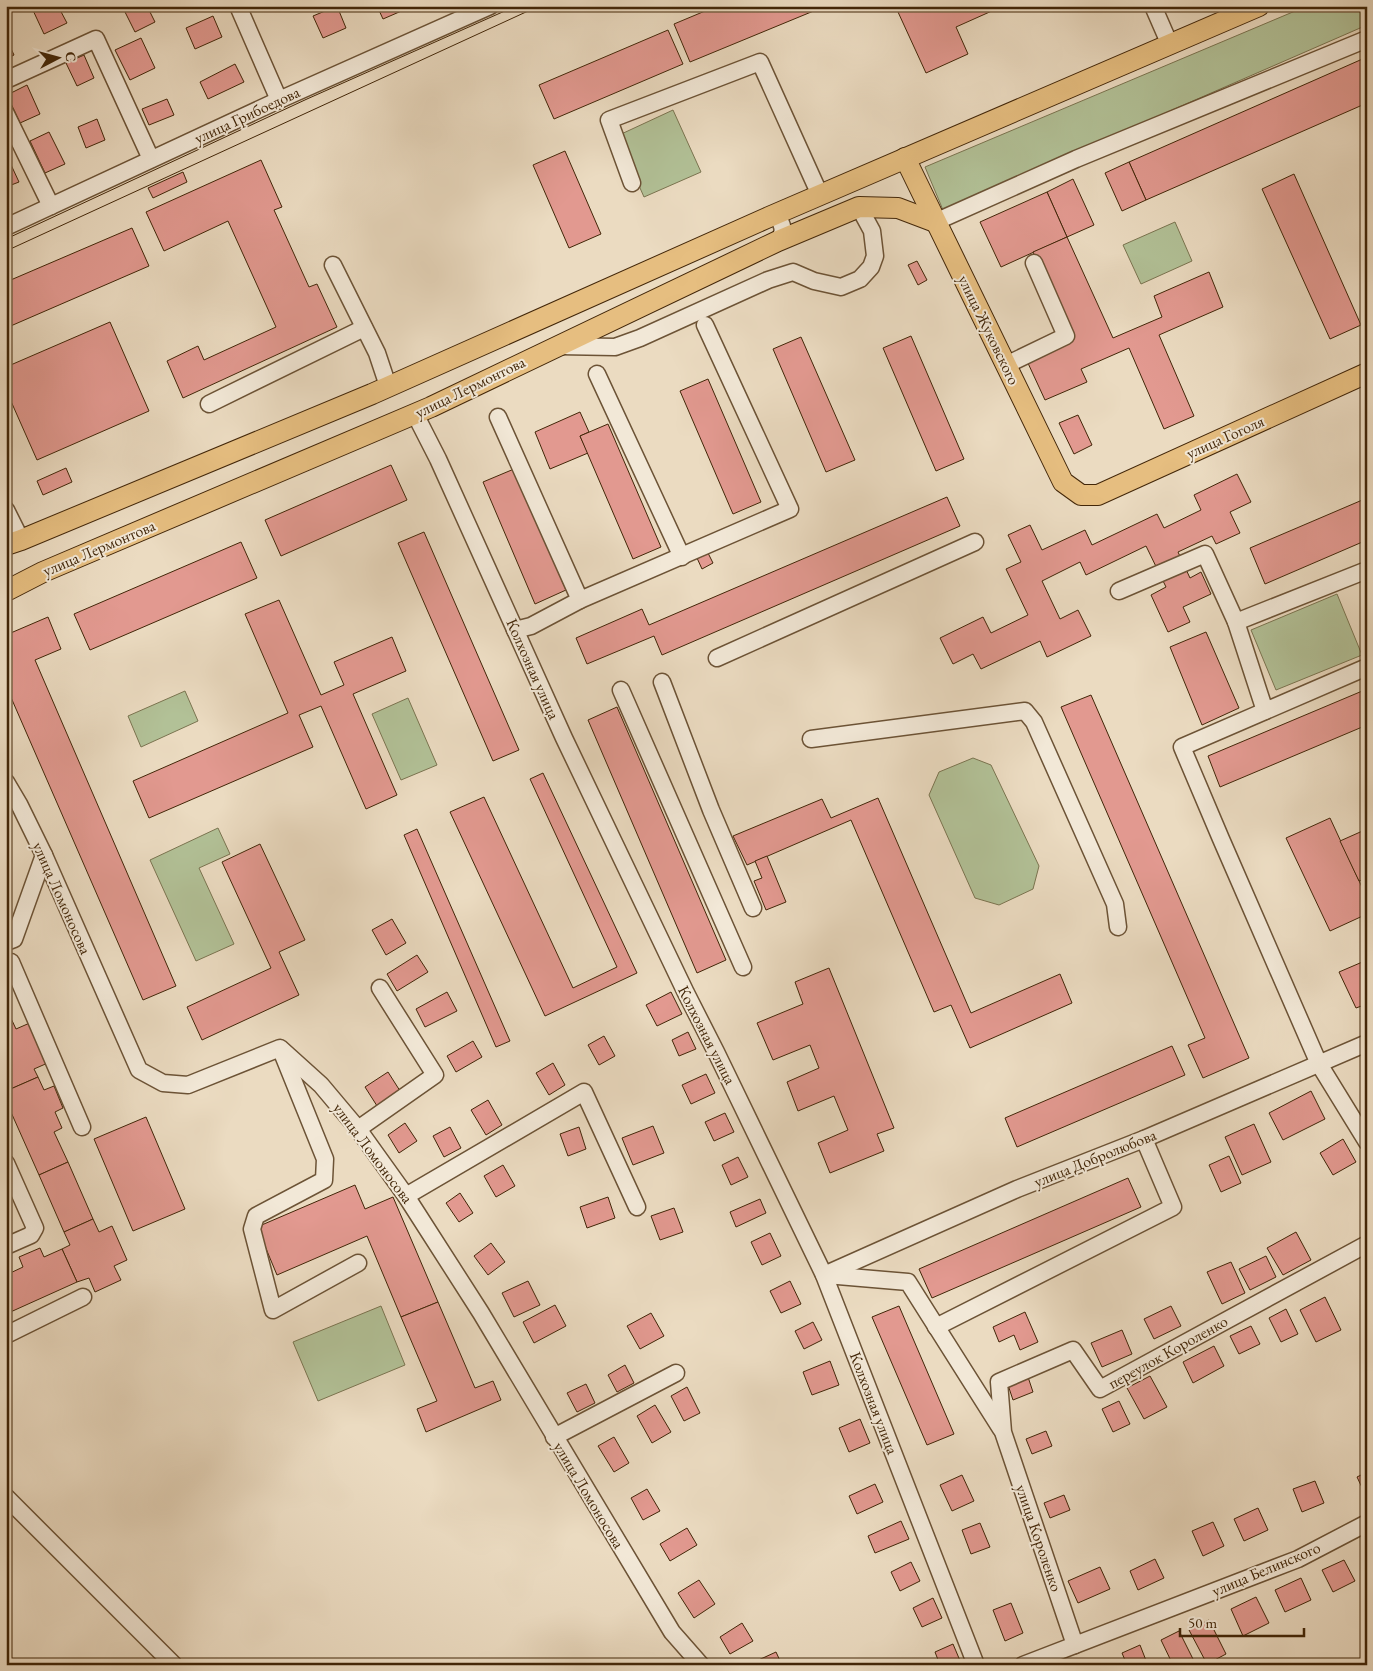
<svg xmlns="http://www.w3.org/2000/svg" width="1373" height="1671" font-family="'EB Garamond',serif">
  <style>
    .green { fill: #b2c197; stroke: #7a7450 }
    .building { fill: #e29990; stroke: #422608 }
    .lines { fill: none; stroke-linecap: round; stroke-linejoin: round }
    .minor-casing { stroke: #6c5336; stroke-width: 19 }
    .major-casing { stroke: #422608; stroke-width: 22 }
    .minor { stroke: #f2e8d7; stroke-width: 16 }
    .major { stroke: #e6be80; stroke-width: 20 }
    .tram { stroke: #422608; stroke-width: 1 }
    .labels { text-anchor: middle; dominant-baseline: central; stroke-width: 4; stroke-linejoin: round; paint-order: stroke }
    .street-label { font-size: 16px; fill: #422608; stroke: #f2e8d7 }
  </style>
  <rect width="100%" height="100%" fill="#ebdbc1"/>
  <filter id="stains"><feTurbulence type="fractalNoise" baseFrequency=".004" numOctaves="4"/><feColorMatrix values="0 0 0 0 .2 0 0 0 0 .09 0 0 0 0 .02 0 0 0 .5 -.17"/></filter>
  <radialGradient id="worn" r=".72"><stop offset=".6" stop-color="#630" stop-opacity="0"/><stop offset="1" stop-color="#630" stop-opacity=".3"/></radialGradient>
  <g class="green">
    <path d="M1307,6H1367V25L943,210L925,167Z"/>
    <path d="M673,110L701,172L644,197L617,136Z"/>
    <path d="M1175,222L1192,261L1141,284L1123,245Z"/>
    <path d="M1337,594L1362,655L1276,690L1251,630Z"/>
    <path d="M185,691L198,721L141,747L128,716Z"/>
    <path d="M408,698L437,765L401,780L372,714Z"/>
    <path d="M973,758L991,765L1039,866L1033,889L999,905L975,898L929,795L939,772Z"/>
    <path d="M218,828L230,854L199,868L234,944L196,961L150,860Z"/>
    <path d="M381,1306L405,1365L318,1401L293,1342Z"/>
  </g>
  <g class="building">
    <path d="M31,6H58L67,23L44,34Z"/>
    <path d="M122,6H147L155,22L135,32Z"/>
    <path d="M337,6L346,28L323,38L313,16Z"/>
    <path d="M377,6H413L383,19Z"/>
    <path d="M717,6H814L816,10L690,62L674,24Z"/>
    <path d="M910,6H1003L956,27L968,54L926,73L898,12Z"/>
    <path d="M213,16L222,37L195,49L186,28Z"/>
    <path d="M668,30L683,64L554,119L539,85Z"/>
    <path d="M6,38L14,55L6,59Z"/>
    <path d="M141,38L155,68L130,80L115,50Z"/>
    <path d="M84,55L94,78L77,86L66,63Z"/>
    <path d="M1367,57V103L1146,200L1129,162Z"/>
    <path d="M235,64L244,82L208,99L200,82Z"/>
    <path d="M27,85L40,114L20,123L7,95Z"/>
    <path d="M167,99L174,115L149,125L142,109Z"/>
    <path d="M97,119L105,140L86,148L78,127Z"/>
    <path d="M49,132L65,164L45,173L30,141Z"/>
    <path d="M565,151L601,234L569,248L533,165Z"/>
    <path d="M6,154L19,182L6,187Z"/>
    <path d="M261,160L282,207L274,210L309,287L317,284L337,327L183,398L167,361L198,346L204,360L276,327L228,221L164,251L146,212Z"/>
    <path d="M1129,162L1146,200L1122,211L1105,173Z"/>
    <path d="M183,172L187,182L153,198L148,188Z"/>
    <path d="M1294,174L1361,325L1330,339L1262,189Z"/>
    <path d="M1073,179L1094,225L1067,237L1047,192Z"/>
    <path d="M1047,192L1067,237L1001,267L980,222Z"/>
    <path d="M132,228L149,266L6,328V282Z"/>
    <path d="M1067,237L1113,338L1162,317L1154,296L1209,272L1223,307L1159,335L1194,416L1164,429L1129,348L1081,369L1087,382L1045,400L1027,361L1072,341L1033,252Z"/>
    <path d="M917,261L927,280L918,285L908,265Z"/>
    <path d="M110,322L149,411L37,460L6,390V367Z"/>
    <path d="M911,336L964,459L936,471L883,348Z"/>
    <path d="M801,337L855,460L826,472L773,349Z"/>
    <path d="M708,379L761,502L733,514L680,391Z"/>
    <path d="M580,412L589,432L580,436L588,453L550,469L535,432Z"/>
    <path d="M1078,415L1092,445L1074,454L1059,423Z"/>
    <path d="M608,424L661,547L633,559L580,436Z"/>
    <path d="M391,465L407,500L281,556L265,520Z"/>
    <path d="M66,468L72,482L43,495L37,481Z"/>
    <path d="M514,469L566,590L535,604L483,482Z"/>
    <path d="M1237,474L1251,502L1230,512L1240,533L1216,544L1212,536L1178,552L1190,578L1201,572L1211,594L1183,607L1190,622L1168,632L1151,595L1166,587L1146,546L1086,575L1080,562L1042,581L1060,619L1078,610L1091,636L1047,657L1040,641L981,669L973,654L953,664L940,638L983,617L991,633L1028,615L1006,569L1021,562L1008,535L1030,525L1042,550L1085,530L1092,545L1157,514L1164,528L1201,510L1194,495Z"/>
    <path d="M947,497L960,526L662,655L654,636L587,664L576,638L642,609L649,625Z"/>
    <path d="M1367,498V540L1265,584L1250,548Z"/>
    <path d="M424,532L519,750L493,761L398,543Z"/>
    <path d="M241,542L257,578L90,650L74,614Z"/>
    <path d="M708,553L713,563L702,569L697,558Z"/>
    <path d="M279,600L321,695L344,685L334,662L392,637L406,671L353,694L397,795L366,809L321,706L299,715L313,747L149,818L133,781L288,713L245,614Z"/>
    <path d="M48,617L61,649L35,660L176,986L143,1000L6,686V635Z"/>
    <path d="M1206,632L1239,708L1202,725L1170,647Z"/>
    <path d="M1367,689V725L1220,787L1208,756Z"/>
    <path d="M1091,695L1249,1058L1203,1078L1188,1045L1205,1038L1061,707Z"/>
    <path d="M617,707L726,960L697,973L588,720Z"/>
    <path d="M543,773L637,973L545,1016L450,812L484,797L573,988L617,967L530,779Z"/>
    <path d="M878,798L971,1013L1060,974L1072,1003L970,1048L951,1005L934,1012L851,820L747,865L733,836L822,799L831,818Z"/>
    <path d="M1330,818L1367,898V914L1330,931L1286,838Z"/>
    <path d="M417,829L510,1041L496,1047L404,835Z"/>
    <path d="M1367,829V878L1359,881L1340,841Z"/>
    <path d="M260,844L305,940L279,952L299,995L202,1040L187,1007L271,968L222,862Z"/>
    <path d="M767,856L786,902L766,910L754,881L762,878L755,861Z"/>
    <path d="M6,914L12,927L6,929Z"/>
    <path d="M392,919L406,943L386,955L372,930Z"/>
    <path d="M417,955L428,972L397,991L387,974Z"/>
    <path d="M1367,960V1004L1356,1008L1339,972Z"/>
    <path d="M829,968L894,1128L877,1134L884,1151L830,1173L818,1143L848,1130L834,1096L798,1111L787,1082L819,1068L810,1045L773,1060L757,1023L803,1004L795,982Z"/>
    <path d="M447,992L457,1011L425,1027L416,1009Z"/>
    <path d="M671,992L682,1014L657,1026L646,1005Z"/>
    <path d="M9,1014L16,1029L32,1022L50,1062L34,1069L38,1077L6,1091V1015Z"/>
    <path d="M688,1032L696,1049L679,1056L672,1040Z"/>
    <path d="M604,1036L615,1056L599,1065L588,1045Z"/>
    <path d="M473,1041L482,1057L456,1072L447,1056Z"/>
    <path d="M1172,1046L1185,1075L1017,1147L1005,1118Z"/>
    <path d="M553,1063L565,1085L549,1095L536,1073Z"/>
    <path d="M388,1072L402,1094L379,1109L365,1087Z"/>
    <path d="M706,1074L715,1093L691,1104L682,1085Z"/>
    <path d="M38,1077L44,1090L54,1086L63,1108L55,1112L62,1128L54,1132L68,1162L39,1175L6,1101V1091Z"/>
    <path d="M1311,1091L1325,1119L1283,1140L1269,1113Z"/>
    <path d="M488,1100L502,1125L486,1135L471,1110Z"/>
    <path d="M725,1113L734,1132L714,1141L705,1122Z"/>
    <path d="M146,1117L185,1209L133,1231L94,1139Z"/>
    <path d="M405,1123L417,1141L399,1153L388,1135Z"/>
    <path d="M1254,1124L1271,1162L1242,1175L1225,1137Z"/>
    <path d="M653,1126L664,1153L633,1165L622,1138Z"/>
    <path d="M450,1127L461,1148L444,1157L433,1136Z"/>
    <path d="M579,1127L586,1149L568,1156L560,1134Z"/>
    <path d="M1343,1139L1356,1162L1333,1175L1320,1153Z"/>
    <path d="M1229,1156L1241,1183L1221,1192L1209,1165Z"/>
    <path d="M738,1157L748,1177L731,1185L722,1165Z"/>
    <path d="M68,1162L93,1219L64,1232L39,1175Z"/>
    <path d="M503,1165L515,1186L496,1197L484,1176Z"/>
    <path d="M1128,1178L1141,1207L932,1298L919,1269Z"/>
    <path d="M355,1185L365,1209L393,1197L438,1302L401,1317L367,1236L277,1275L257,1227Z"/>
    <path d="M460,1193L473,1213L459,1222L446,1203Z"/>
    <path d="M608,1197L615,1218L587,1228L580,1207Z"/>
    <path d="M760,1199L766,1213L736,1227L730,1212Z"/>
    <path d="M674,1208L683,1232L660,1240L651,1216Z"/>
    <path d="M93,1219L99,1232L112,1226L127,1260L114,1266L121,1280L95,1292L89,1278L77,1282L62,1249L70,1245L64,1232Z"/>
    <path d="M1296,1232L1311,1260L1283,1275L1267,1248Z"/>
    <path d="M770,1233L781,1256L762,1265L751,1242Z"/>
    <path d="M491,1243L505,1262L488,1275L474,1256Z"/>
    <path d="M40,1248L44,1257L62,1249L77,1282L6,1314V1275L23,1267L19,1257Z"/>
    <path d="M1266,1256L1276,1277L1250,1290L1239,1269Z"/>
    <path d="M1231,1262L1245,1293L1222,1304L1207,1272Z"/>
    <path d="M528,1281L540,1305L514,1317L502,1293Z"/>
    <path d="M790,1281L801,1304L781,1313L770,1291Z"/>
    <path d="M1325,1297L1341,1330L1316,1342L1300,1310Z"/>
    <path d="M438,1302L475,1388L493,1381L501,1400L426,1432L417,1409L437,1401L401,1317Z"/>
    <path d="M555,1305L566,1326L534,1343L523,1322Z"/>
    <path d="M899,1306L954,1434L927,1445L872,1317Z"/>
    <path d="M1171,1306L1181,1326L1154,1339L1144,1319Z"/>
    <path d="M1286,1309L1298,1334L1281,1342L1269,1318Z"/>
    <path d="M1025,1312L1038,1342L1020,1350L1014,1335L999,1342L993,1327Z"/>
    <path d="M651,1313L664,1336L640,1349L627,1326Z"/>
    <path d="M813,1322L822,1340L804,1349L795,1331Z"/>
    <path d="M1251,1326L1260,1344L1239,1354L1230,1336Z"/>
    <path d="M1122,1330L1132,1354L1102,1367L1091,1343Z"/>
    <path d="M1214,1346L1224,1366L1193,1383L1183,1362Z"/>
    <path d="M830,1361L839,1385L812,1395L803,1372Z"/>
    <path d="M625,1365L634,1383L617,1392L608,1375Z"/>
    <path d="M1150,1376L1167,1407L1144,1419L1127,1388Z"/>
    <path d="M1028,1377L1033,1392L1013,1400L1008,1385Z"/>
    <path d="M586,1384L595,1403L577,1412L567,1393Z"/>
    <path d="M687,1387L700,1413L684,1421L671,1396Z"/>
    <path d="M1119,1401L1130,1424L1113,1432L1102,1409Z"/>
    <path d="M655,1405L671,1432L652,1443L637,1416Z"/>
    <path d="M860,1419L870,1443L849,1452L839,1428Z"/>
    <path d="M1046,1431L1052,1446L1032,1454L1026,1439Z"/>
    <path d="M614,1437L629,1463L614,1472L598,1446Z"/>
    <path d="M1367,1472V1498L1357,1477Z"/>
    <path d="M962,1475L974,1501L952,1511L940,1485Z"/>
    <path d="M1315,1481L1324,1503L1302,1512L1293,1489Z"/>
    <path d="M875,1484L883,1502L857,1514L849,1496Z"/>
    <path d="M647,1489L660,1511L643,1520L631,1498Z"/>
    <path d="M1064,1495L1070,1510L1050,1518L1044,1503Z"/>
    <path d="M1258,1508L1268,1530L1244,1541L1234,1519Z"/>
    <path d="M901,1521L909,1539L875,1553L868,1536Z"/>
    <path d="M1213,1522L1224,1546L1203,1556L1192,1531Z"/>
    <path d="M980,1523L990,1547L971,1554L962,1530Z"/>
    <path d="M687,1528L697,1545L670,1561L660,1544Z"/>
    <path d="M1155,1559L1164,1578L1138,1590L1130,1571Z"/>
    <path d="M1344,1560L1355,1581L1333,1592L1322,1570Z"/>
    <path d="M911,1562L920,1581L900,1591L891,1572Z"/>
    <path d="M1100,1567L1110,1589L1078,1603L1068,1581Z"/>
    <path d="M1301,1578L1311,1600L1285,1612L1275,1590Z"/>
    <path d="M699,1580L715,1604L694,1618L678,1593Z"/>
    <path d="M1256,1597L1269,1623L1243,1636L1231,1609Z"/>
    <path d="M933,1598L942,1618L922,1627L913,1608Z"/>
    <path d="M1011,1603L1023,1633L1005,1641L993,1610Z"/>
    <path d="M1209,1620L1226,1654L1207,1664L1189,1630Z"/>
    <path d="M742,1623L753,1641L730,1654L720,1637Z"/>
    <path d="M1179,1631L1196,1665H1173L1161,1640Z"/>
    <path d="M953,1644L961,1663L957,1665H940L935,1652Z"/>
    <path d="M1140,1645L1147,1663L1143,1665H1127L1122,1653Z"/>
    <path d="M776,1652L782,1665H753L752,1663Z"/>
  </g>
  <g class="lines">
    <defs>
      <g id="minor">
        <path d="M238,6L279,100"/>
        <path d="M1153,6L1170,45"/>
        <path d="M6,80L96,39L151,159"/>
        <path d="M6,114L51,206"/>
        <path d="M632,183L609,120L760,62L820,195"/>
        <path d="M769,217L779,219C784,228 784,233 778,241"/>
        <path d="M935,222L1076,159L1367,39"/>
        <path d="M6,227L279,100L490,6"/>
        <path d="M333,265L377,353L388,386"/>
        <path d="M559,346L615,347L640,338L768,280L793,272L814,281L841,287L860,279L871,267L875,256L872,231L859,207"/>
        <path d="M1006,365L1066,336L1034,263"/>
        <path d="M597,374L682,557"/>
        <path d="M209,404L364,328"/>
        <path d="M415,414L438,459L564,738L686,993L716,1052L824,1275L976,1665"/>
        <path d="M498,417L580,600"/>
        <path d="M6,510L21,540"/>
        <path d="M1119,591L1205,554L1236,622L1265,711"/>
        <path d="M1236,622L1367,570"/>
        <path d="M515,630L531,626L580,600L790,509L705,325"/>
        <path d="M717,658L975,542"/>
        <path d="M1367,667L1182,747L1221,839L1319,1064L1367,1142"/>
        <path d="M662,682L711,810L753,908"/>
        <path d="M621,690L743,967"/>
        <path d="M811,739L1025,711L1034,722L1115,904L1118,927"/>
        <path d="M6,782L19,804L44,855L139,1070L163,1083L188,1085L280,1048L321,1085L358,1129L406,1196L481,1313L672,1632L701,1665"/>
        <path d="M6,942L14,939L44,855"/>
        <path d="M11,962L82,1127"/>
        <path d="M281,1050L325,1159L324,1180L256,1216L252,1229L273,1310L358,1263"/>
        <path d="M358,1129L435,1075L380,988"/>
        <path d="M6,1163L35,1228L31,1235L6,1246"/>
        <path d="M406,1196L584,1092L637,1207"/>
        <path d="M824,1275L1017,1189L1144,1139L1367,1043"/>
        <path d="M826,1275L908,1282L1001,1429"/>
        <path d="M936,1327L1173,1207L1144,1139"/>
        <path d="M6,1335L83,1297"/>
        <path d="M554,1437L676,1373"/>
        <path d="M6,1497L174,1665"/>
        <path d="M1075,1645L1003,1432L999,1382L1073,1350L1100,1389L1367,1244"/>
        <path d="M1023,1665L1298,1559L1367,1523"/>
      </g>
      <g id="major">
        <path d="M905,158L1063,482L1081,495H1098L1367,373"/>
        <path d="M6,545L21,540L372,394L769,217L1259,6"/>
        <path d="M6,591L43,572L431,407L778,241L859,207L898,208L935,222"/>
      </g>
    </defs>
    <use href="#minor" class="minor-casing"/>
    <use href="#major" class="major-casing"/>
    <use href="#minor" class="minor"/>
    <use href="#major" class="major"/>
    <g class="tram">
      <path d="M6,239L307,99L516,6"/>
      <path d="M6,251L539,6"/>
    </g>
  </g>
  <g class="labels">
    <g class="street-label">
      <text transform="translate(247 115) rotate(-25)">улица Грибоедова</text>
      <text transform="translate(989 330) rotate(64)">улица Жуковского</text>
      <text transform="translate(470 387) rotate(-26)">улица Лермонтова</text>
      <text transform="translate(1225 437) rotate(-24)">улица Гоголя</text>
      <text transform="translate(99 548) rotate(-23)">улица Лермонтова</text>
      <text transform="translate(533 669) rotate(66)">Колхозная улица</text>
      <text transform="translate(62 898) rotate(66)">улица Ломоносова</text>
      <text transform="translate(707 1035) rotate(63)">Колхозная улица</text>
      <text transform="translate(373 1153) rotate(53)">улица Ломоносова</text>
      <text transform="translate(1095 1158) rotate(-22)">улица Добролюбова</text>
      <text transform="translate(1168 1352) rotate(-29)">переулок Короленко</text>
      <text transform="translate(874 1403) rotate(69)">Колхозная улица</text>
      <text transform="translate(589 1495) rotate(59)">улица Ломоносова</text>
      <text transform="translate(1039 1538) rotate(71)">улица Короленко</text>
      <text transform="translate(1266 1569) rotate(-23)">улица Белинского</text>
    </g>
  </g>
  <rect width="1373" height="1671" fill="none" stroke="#ebdbc1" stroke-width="25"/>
  <rect x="8" y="8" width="1358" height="1656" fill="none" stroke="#422608" stroke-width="2.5"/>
  <rect x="12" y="12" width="1348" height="1646" fill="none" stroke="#422608"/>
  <g transform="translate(58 58) rotate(84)" stroke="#f2e8d7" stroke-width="4" paint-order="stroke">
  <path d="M0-4L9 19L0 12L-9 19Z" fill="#422608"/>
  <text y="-8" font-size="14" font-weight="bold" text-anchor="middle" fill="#422608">С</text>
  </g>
  <path d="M1180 1628v8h124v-8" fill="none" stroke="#422608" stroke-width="2.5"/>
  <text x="1188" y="1628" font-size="15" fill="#422608" stroke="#f2e8d7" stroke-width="4" paint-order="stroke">50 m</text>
  <rect width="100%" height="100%" filter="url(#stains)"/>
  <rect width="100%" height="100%" fill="url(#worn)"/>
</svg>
